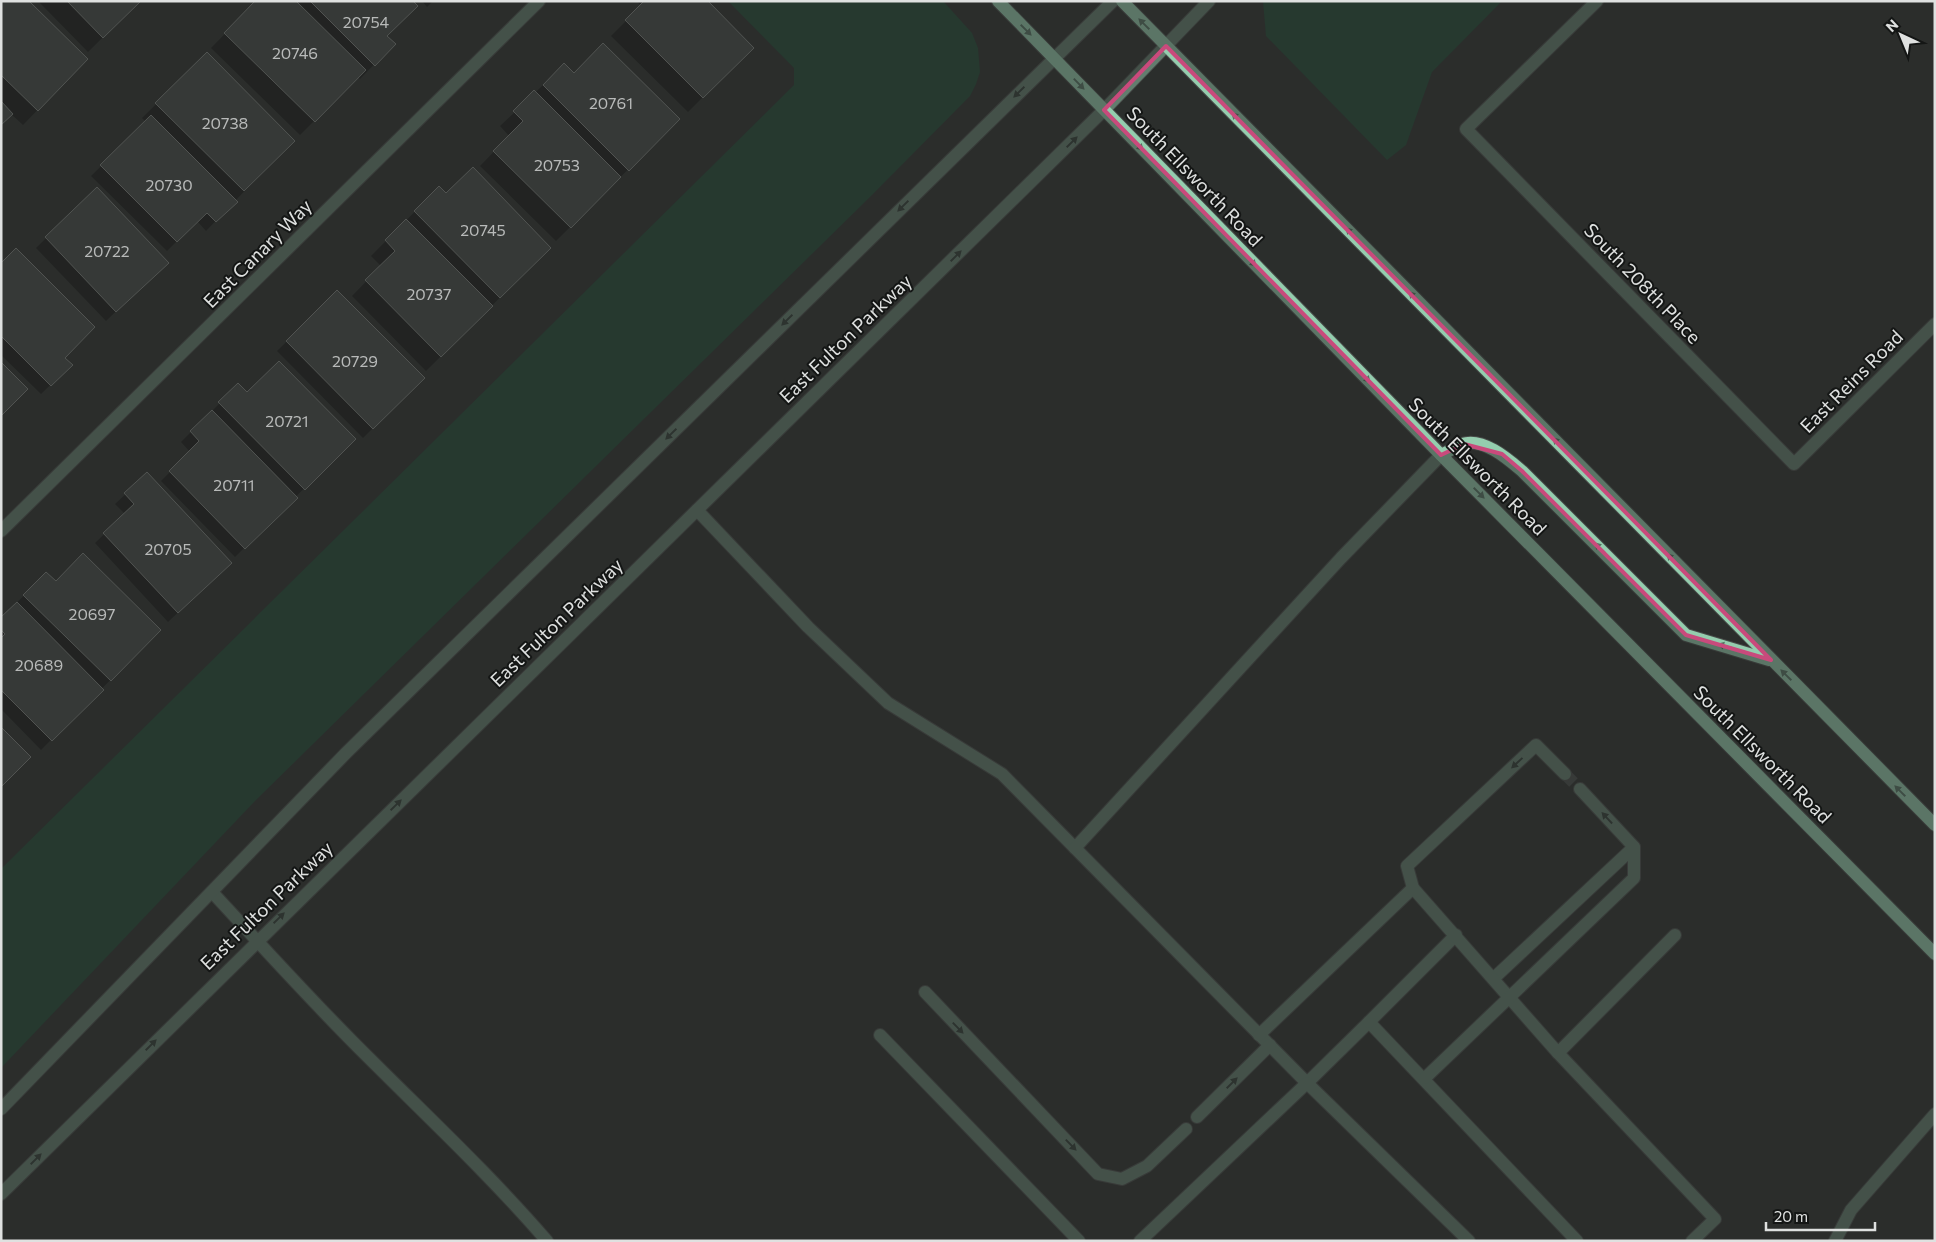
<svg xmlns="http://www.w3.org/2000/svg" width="1936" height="1242" font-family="Commissioner,sans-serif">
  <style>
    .green { fill: #1f4734 }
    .shadow { fill: #0007 }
    .building { fill: #434745; stroke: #7e827f }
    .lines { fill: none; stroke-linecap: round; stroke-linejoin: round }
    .minor-tunnel { stroke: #464947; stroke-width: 12; stroke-dasharray: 12 6; stroke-linecap: butt }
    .minor-casing { stroke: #484b49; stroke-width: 14 }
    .major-casing { stroke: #484b49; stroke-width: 14 }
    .minor { stroke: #627d6e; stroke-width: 12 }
    .major { stroke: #94cdae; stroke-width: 12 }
    .oneway { fill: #547262 }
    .oneway2 { fill: #2f3a34 }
    .marked { fill: none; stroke: #c94a7c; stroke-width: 4; stroke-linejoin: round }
    .labels { text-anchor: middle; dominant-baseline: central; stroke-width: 4; stroke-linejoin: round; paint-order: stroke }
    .number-label { font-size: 16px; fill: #b8bab9 }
    .street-label { font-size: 19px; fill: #dfe1e0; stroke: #141615 }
  </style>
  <rect width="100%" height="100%" fill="#2b2e2c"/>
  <g class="green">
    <path d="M728,1H943L972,33L978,48L980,72L976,84L970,96L872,195L255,801L1,1068V869L794,85V68Z"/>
    <path d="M1263,1H1502L1432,72L1406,145L1387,160L1266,36Z"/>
  </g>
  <g class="shadow">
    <path d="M1,1L87,59L23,125L11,114L1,124Z"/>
    <path d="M38,1H140L88,52Z"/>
    <path d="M257,1H411L386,36L394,44L360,79L358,77L300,135L211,48Z"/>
    <path d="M422,1H433L427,7Z"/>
    <path d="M637,1H706L752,48L688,112L611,36L641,6Z"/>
    <path d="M207,54L293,141L206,231L197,221L167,251L91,176L146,122L142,118Z"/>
    <path d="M564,65L574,74L679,119L556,241L480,166L509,136L500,126Z"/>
    <path d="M439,187L446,195L550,248L426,371L352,296L381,266L371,256Z"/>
    <path d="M96,189L157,272L106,321L36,248Z"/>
    <path d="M1,264L63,358L71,365L41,394L1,355Z"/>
    <path d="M337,292L423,378L363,438L277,351Z"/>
    <path d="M238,385L247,394L354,439L235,557L161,481L190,452L181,442Z"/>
    <path d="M147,474L220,573L168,622L95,543L125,514L115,504Z"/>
    <path d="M46,574L56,583L160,630L41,750L1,709V618Z"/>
  </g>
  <g class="building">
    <path d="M1,1H29L88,59L38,111L1,75Z"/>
    <path d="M67,1H141L103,38Z"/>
    <path d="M255,1H296L366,70L315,122L224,33Z"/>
    <path d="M310,1H413L418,6L387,36L396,44L375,66Z"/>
    <path d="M644,1H708L754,48L703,98L625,20Z"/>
    <path d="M603,43L680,119L629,171L543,85L564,63L574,73Z"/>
    <path d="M207,52L295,141L244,191L155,103Z"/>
    <path d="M534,90L621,177L571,228L493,151L523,121L513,111Z"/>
    <path d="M1,101L13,114L1,125Z"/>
    <path d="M151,115L238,202L216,222L207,213L177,242L100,165Z"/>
    <path d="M473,167L551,248L500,298L414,211L439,186L446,193Z"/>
    <path d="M97,187L169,263L116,312L45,237Z"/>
    <path d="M406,219L493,306L441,357L365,280L395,251L385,240Z"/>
    <path d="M16,248L95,327L65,358L73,365L51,386L1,336V263Z"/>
    <path d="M337,290L425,378L373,429L286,341Z"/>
    <path d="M279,361L356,439L305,490L218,402L238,383L247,392Z"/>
    <path d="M1,362L28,389L1,416Z"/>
    <path d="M212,410L298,498L245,549L169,471L199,441L190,431Z"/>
    <path d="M147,472L232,563L178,613L103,533L134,504L124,493Z"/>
    <path d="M83,553L161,630L111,681L23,595L46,572L56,581Z"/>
    <path d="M17,602L104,690L52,741L1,690V638L5,634L1,630V617Z"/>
    <path d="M1,727L31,757L1,787Z"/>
  </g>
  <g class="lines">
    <path class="minor-tunnel" d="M1565,774L1580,789"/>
    <defs>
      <g id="minor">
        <path d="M1597,1L1466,129L1794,464L1935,324"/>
        <path d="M697,510L808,627L888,703L1002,774L1307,1083L1369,1022L1577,1241"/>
        <path d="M1,531L539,1"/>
        <path d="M1075,848L1341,558L1441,455"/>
        <path d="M1413,888L1407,866L1536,745L1565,774"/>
        <path d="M212,892C264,948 315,1005 369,1058C429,1118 491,1176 547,1241"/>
        <path d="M1494,978L1634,847"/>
        <path d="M925,992L1098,1174L1122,1179L1147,1166L1186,1129"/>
        <path d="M1369,1022L1456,935"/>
        <path d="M880,1035L1079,1241"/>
        <path d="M1259,1035L1413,888L1558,1053L1715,1219L1692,1241"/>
        <path d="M1558,1053L1675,935"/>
        <path d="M1425,1078L1634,878V847L1580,789"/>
        <path d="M1,1109L346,753L1113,1"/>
        <path d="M1197,1117L1270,1045"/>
        <path d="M1,1194L1104,110L1209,1"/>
        <path d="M1140,1241L1307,1083L1469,1241"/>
        <path d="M1835,1241L1851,1210L1935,1114"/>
      </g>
      <g id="major">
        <path d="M998,1L1441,455L1935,954"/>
        <path d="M1122,1L1935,825"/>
        <path d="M1441,455C1448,452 1455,447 1462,444C1483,437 1508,459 1522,471L1686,635L1769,660"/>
      </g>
    </defs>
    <use href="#minor" class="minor-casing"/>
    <use href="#major" class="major-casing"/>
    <use href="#minor" class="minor"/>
    <use href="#major" class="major"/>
  </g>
  <defs><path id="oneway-solid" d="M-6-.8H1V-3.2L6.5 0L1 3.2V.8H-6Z" transform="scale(1.25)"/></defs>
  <g class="oneway">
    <use href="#oneway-solid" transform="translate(1144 24) rotate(-135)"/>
    <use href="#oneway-solid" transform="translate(1026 30) rotate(45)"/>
    <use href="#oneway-solid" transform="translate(1079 84) rotate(46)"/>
    <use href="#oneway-solid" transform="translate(1237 118) rotate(-135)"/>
    <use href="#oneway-solid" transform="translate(1138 145) rotate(46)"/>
    <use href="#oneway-solid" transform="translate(1351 233) rotate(-135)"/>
    <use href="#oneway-solid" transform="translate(1251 261) rotate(46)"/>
    <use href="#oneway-solid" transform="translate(1414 297) rotate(-135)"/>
    <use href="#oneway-solid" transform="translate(1365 377) rotate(46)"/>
    <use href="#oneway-solid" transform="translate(1558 443) rotate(-134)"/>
    <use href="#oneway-solid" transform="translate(1479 493) rotate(45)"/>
    <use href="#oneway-solid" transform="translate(1600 548) rotate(-135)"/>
    <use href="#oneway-solid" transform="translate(1672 559) rotate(-134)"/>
    <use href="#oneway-solid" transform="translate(1725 646) rotate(-164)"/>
    <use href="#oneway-solid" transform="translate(1786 675) rotate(-135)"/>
    <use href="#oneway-solid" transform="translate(1900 791) rotate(-135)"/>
  </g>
  <g class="oneway2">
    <use href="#oneway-solid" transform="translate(1019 92) rotate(136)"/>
    <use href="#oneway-solid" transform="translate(1072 142) rotate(-45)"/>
    <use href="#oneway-solid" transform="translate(903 206) rotate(136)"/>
    <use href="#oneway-solid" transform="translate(956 256) rotate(-45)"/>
    <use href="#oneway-solid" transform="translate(787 320) rotate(136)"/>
    <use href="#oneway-solid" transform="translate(671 434) rotate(136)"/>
    <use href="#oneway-solid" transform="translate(1517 763) rotate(137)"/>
    <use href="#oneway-solid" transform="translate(396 805) rotate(-44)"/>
    <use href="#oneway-solid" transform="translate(1607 818) rotate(-133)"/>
    <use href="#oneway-solid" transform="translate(279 918) rotate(-44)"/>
    <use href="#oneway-solid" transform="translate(958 1028) rotate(46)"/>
    <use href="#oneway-solid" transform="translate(151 1045) rotate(-45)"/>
    <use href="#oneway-solid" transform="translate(1232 1083) rotate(-45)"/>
    <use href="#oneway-solid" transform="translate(1071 1145) rotate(46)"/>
    <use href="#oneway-solid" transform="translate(36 1159) rotate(-45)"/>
  </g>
  <path d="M0 0H1936V1242H0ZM1166,46L1771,660L1686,635L1522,471L1502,454L1464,444L1441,455L1104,110Z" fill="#2b2e2c" fill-opacity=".55" fill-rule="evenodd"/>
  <path class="marked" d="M1166,46L1771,660L1686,635L1522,471L1502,454L1464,444L1441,455L1104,110Z"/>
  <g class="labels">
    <g class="number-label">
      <text x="366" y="21">20754</text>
      <text x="295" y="52">20746</text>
      <text x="611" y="102">20761</text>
      <text x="225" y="122">20738</text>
      <text x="557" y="164">20753</text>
      <text x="169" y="184">20730</text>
      <text x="483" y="229">20745</text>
      <text x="107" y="250">20722</text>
      <text x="429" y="293">20737</text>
      <text x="355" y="360">20729</text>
      <text x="287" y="420">20721</text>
      <text x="234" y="484">20711</text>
      <text x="168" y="548">20705</text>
      <text x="92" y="613">20697</text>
      <text x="39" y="664">20689</text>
    </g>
    <g class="street-label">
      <text transform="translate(1195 176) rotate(46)">South Ellsworth Road</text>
      <text transform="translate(257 253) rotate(-45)">East Canary Way</text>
      <text transform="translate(1643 283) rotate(46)">South 208th Place</text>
      <text transform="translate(845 338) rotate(-44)">East Fulton Parkway</text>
      <text transform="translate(1851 381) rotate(-45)">East Reins Road</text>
      <text transform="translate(1478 466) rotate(45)">South Ellsworth Road</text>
      <text transform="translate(556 622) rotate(-44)">East Fulton Parkway</text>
      <text transform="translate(1763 754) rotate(45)">South Ellsworth Road</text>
      <text transform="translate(266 905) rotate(-44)">East Fulton Parkway</text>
    </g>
  </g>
  <rect width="1936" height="1242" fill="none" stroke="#dfe1e0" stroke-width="5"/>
  <g transform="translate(1901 35) rotate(316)" stroke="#141615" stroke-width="4" paint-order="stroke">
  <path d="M0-4L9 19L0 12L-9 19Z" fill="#dfe1e0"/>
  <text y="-8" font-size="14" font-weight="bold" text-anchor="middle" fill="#dfe1e0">N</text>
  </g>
  <path d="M1766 1222v8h109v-8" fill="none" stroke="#dfe1e0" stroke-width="2.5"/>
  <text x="1774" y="1222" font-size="15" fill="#dfe1e0" stroke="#141615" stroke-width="4" paint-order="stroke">20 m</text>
</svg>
